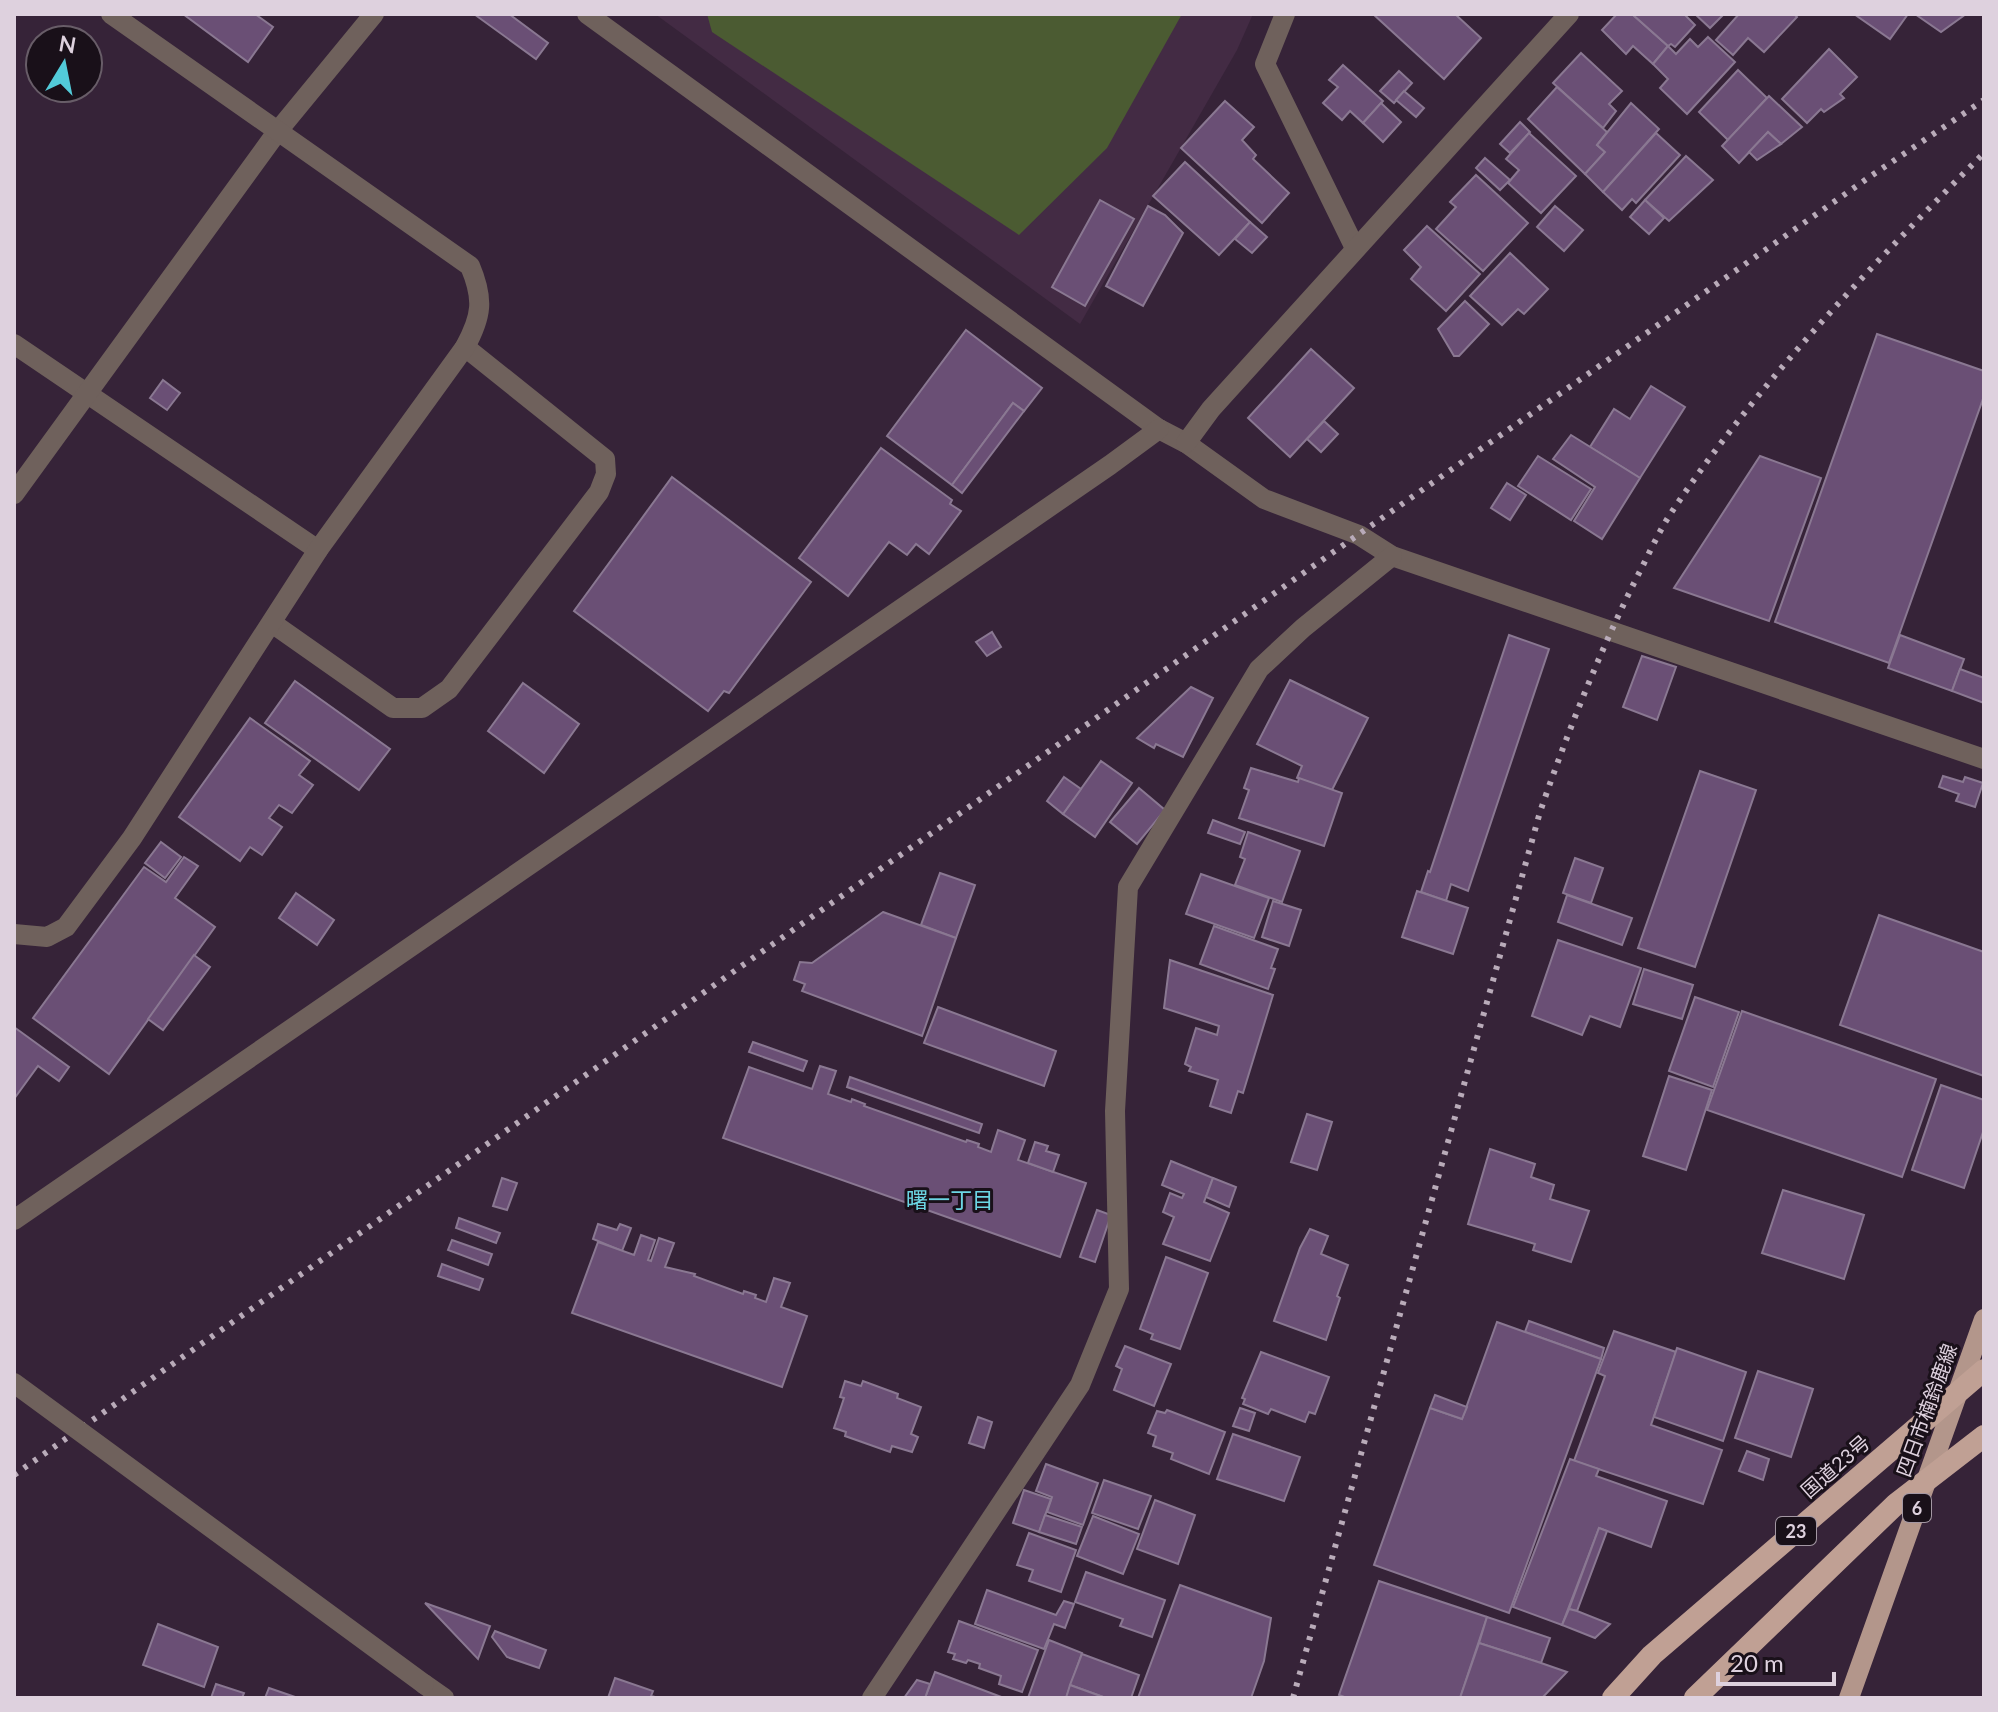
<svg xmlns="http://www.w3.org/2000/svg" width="1998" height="1712" font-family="Lato,'Noto Sans JP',sans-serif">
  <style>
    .built { fill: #432b44 }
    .green { fill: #4b5b32 }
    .building { fill: #6a4f75; stroke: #8a7892; stroke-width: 2 }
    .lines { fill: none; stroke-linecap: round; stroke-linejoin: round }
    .service { stroke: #6f615c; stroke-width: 20 }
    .minor { stroke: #6f615c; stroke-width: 20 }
    .tertiary { stroke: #6f615c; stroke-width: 20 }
    .primary { stroke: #b3968b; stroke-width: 20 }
    .rail { stroke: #b9abb9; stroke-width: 6; stroke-dasharray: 4 8; stroke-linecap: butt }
    .tertiary-bridge { stroke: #6f615c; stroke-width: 20 }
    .trunk-bridge { stroke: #c0a094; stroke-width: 22 }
    .labels { text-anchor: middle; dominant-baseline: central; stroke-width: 6; stroke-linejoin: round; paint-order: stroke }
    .shield { fill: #191019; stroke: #a397a3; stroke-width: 2 }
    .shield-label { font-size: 18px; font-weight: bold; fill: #ded1de }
    .street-label { font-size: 20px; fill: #ded1de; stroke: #191019 }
    .neighbourhood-label { font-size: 22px; fill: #6cd6e4; stroke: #191019 }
  </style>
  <rect width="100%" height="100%" fill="#362338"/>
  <path class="built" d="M655,14H1253L1237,50L1080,324Z"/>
  <path class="green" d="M707,14H1182L1107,148L1019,235L712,32Z"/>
  <g class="building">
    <path d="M183,14H255L273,27L248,62Z"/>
    <path d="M474,14H509L548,43L536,59Z"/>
    <path d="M1373,14H1455L1481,38L1444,79Z"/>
    <path d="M1617,14H1632L1668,46L1653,64L1633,46L1626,54L1602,30Z"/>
    <path d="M1632,14H1684L1695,25L1675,47L1671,44L1668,46Z"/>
    <path d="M1695,14H1724L1710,28Z"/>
    <path d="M1739,14H1794L1797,17L1764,52L1748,38L1733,55L1716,40Z"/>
    <path d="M1854,14H1908L1890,39Z"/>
    <path d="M1915,14H1966L1941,32Z"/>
    <path d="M1708,37L1735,62L1687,114L1660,88L1668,79L1653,64L1668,46L1676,54L1690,39L1698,47Z"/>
    <path d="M1829,49L1857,77L1840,94L1844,98L1824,112L1821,109L1807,123L1782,99Z"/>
    <path d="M1581,53L1622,91L1609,104L1616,111L1603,128L1553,83Z"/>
    <path d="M1343,65L1383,101L1363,123L1350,111L1342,120L1323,103L1338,87L1329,80Z"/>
    <path d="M1738,70L1767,98L1728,140L1699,112Z"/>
    <path d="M1399,71L1412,83L1394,103L1380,91Z"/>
    <path d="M1557,87L1607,132L1597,145L1605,152L1585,174L1528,119Z"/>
    <path d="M1404,91L1424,108L1416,117L1396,100Z"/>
    <path d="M1769,96L1802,127L1781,144L1768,132L1739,163L1722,146Z"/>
    <path d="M1225,101L1254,127L1242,140L1256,155L1253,159L1289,193L1262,223L1181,148Z"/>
    <path d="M1381,103L1401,122L1383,142L1363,123Z"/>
    <path d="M1631,103L1659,129L1603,192L1585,174L1605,152L1597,145Z"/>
    <path d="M1520,122L1530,132L1510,153L1500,144Z"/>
    <path d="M1768,132L1781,144L1757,160L1749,152Z"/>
    <path d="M1529,133L1576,176L1541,213L1508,183L1519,170L1506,159Z"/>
    <path d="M1656,133L1680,155L1636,203L1632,199L1622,210L1603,192Z"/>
    <path d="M1686,156L1713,180L1669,221L1645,200Z"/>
    <path d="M1485,158L1510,180L1500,190L1476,168Z"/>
    <path d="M1185,162L1250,222L1219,255L1153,196Z"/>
    <path d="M1476,175L1528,223L1483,271L1436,229L1456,207L1450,202Z"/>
    <path d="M1100,200L1134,219L1085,306L1052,287Z"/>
    <path d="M1645,200L1664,218L1649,234L1630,217Z"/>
    <path d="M1148,206L1165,215L1183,233L1143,306L1106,286Z"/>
    <path d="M1555,206L1583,230L1564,251L1537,227Z"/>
    <path d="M1250,222L1267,237L1252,253L1235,239Z"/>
    <path d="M1427,226L1480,274L1446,311L1411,279L1421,267L1404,250Z"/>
    <path d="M1510,253L1548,289L1524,314L1518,309L1502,325L1470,296Z"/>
    <path d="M1465,301L1489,324L1459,356H1454L1438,329Z"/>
    <path d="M966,330L1042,388L1024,411L1013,403L952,485L887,436Z"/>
    <path d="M1877,334L1984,371V396L1889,663L1775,622Z"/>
    <path d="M1311,349L1354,388L1290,457L1248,418Z"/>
    <path d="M163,380L180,393L167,410L150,398Z"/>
    <path d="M1651,386L1685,407L1640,478L1590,447L1614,409L1630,419Z"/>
    <path d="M1013,403L1024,411L962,493L952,485Z"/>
    <path d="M1324,421L1338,434L1321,452L1307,439Z"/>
    <path d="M1571,435L1640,478L1602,539L1574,521L1595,487L1553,459Z"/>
    <path d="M881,448L952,500L950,504L961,511L929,554L916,544L907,555L889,542L848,596L799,558Z"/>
    <path d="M1538,456L1591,489L1571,520L1518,486Z"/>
    <path d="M1760,456L1821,478L1769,621L1674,588Z"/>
    <path d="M672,477L811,582L729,693L724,691L708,711L574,611Z"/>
    <path d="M1507,483L1526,495L1510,520L1491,508Z"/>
    <path d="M992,632L1001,647L987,656L976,642Z"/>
    <path d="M1509,635L1549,649L1468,891L1451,884L1446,901L1421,892L1428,871L1430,872Z"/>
    <path d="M1900,635L1964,659L1952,691L1888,668Z"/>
    <path d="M1642,656L1676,667L1657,720L1623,707Z"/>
    <path d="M1960,669L1984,678V703L1952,691Z"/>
    <path d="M1290,680L1368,718L1332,790L1297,778L1302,766L1257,744Z"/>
    <path d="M295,681L390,749L359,790L265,723Z"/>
    <path d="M523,683L579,724L544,773L488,731Z"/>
    <path d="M1191,687L1213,698L1183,757L1156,744L1154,748L1137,738Z"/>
    <path d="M250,718L310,761L299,775L313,785L292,813L279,805L269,818L282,827L262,855L250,847L240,861L179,817Z"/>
    <path d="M1101,761L1132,783L1095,837L1063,814Z"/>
    <path d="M1251,768L1298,782L1299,778L1342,793L1324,846L1239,818L1249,790L1244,788Z"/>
    <path d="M1700,771L1756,790L1695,967L1638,948Z"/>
    <path d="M1943,776L1963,782L1965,777L1983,783L1975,807L1956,801L1959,794L1939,787Z"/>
    <path d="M1064,777L1081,789L1063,814L1047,801Z"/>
    <path d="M1139,788L1165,810L1137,844L1110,822Z"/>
    <path d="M1213,820L1245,832L1240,844L1208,833Z"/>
    <path d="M1248,832L1300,851L1282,902L1235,885L1245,859L1240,857Z"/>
    <path d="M161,842L181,857L165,878L145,863Z"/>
    <path d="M184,857L198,866L175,898L215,927L109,1074L33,1018L144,867L166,882Z"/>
    <path d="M1575,858L1603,868L1591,903L1563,893Z"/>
    <path d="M940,873L975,885L956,938L921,925Z"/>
    <path d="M1201,874L1269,898L1254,938L1186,914Z"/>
    <path d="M1417,891L1468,908L1453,954L1402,937Z"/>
    <path d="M296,893L334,920L317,945L279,918Z"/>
    <path d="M1567,895L1632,918L1622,945L1558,922Z"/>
    <path d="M1273,901L1301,910L1289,946L1262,937Z"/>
    <path d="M883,912L956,938L922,1036L802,991L805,984L794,980L800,962L812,963Z"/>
    <path d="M1879,915L1984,952V1076L1840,1025Z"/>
    <path d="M1214,926L1278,949L1271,968L1275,969L1268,989L1200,964Z"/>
    <path d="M1558,940L1641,968L1620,1027L1590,1016L1582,1035L1532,1016Z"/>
    <path d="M194,955L210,967L163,1030L148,1019Z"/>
    <path d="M1170,960L1273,995L1243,1093L1238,1091L1231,1113L1210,1106L1218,1080L1189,1071L1191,1067L1185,1064L1196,1028L1217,1035L1219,1026L1164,1008Z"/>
    <path d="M1644,969L1693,985L1682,1019L1633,1004Z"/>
    <path d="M1695,997L1739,1012L1713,1087L1669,1071Z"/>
    <path d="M938,1007L1056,1051L1044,1086L924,1043Z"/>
    <path d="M1742,1011L1936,1079L1902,1177L1707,1110Z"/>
    <path d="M14,1027L69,1067L59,1081L38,1066L14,1099Z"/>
    <path d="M753,1042L807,1061L803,1071L749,1052Z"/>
    <path d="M820,1066L836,1071L828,1094L851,1102L852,1099L865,1104L864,1106L966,1142L967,1140L979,1144L978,1147L991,1152L998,1130L1025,1140L1018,1160L1086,1183L1060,1257L723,1138L749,1067L812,1089Z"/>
    <path d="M1669,1076L1712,1090L1686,1170L1643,1156Z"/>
    <path d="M850,1077L982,1124L979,1133L847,1087Z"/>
    <path d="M1941,1085L1984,1100V1129L1964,1188L1912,1170Z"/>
    <path d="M1307,1114L1332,1122L1317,1170L1291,1162Z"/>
    <path d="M1035,1142L1048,1146L1046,1151L1059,1155L1053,1172L1028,1163Z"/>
    <path d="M1490,1149L1535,1164L1531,1177L1554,1185L1550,1199L1589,1211L1571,1262L1533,1250L1535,1244L1468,1224Z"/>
    <path d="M1171,1161L1213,1178L1204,1202L1229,1213L1210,1261L1163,1244L1174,1217L1163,1212L1170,1193L1182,1198L1184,1194L1162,1185Z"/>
    <path d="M502,1178L517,1183L507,1210L493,1206Z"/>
    <path d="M1213,1178L1236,1187L1229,1207L1206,1197Z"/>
    <path d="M1783,1190L1864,1215L1844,1279L1762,1253Z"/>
    <path d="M1097,1210L1111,1215L1095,1262L1080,1257Z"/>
    <path d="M459,1218L500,1233L496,1243L456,1228Z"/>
    <path d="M598,1224L617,1230L620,1224L631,1228L622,1251L593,1239Z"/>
    <path d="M1310,1229L1328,1236L1321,1254L1348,1265L1337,1296L1340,1298L1326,1340L1274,1321L1300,1248Z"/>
    <path d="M641,1235L655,1240L648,1260L651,1261L659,1238L674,1243L665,1267L695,1274L694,1276L743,1294L744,1291L756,1295L755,1298L766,1302L774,1278L790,1283L781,1307L807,1316L782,1387L572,1313L598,1242L634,1255Z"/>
    <path d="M452,1240L492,1254L488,1265L448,1250Z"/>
    <path d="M1166,1257L1208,1273L1180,1349L1151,1339L1153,1334L1140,1329Z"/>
    <path d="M442,1264L483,1279L479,1290L438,1276Z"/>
    <path d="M1529,1321L1604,1348L1601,1359L1525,1332Z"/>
    <path d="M1497,1322L1601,1359L1509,1613L1374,1565L1430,1408L1462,1419Z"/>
    <path d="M1614,1331L1676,1352L1651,1425L1722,1450L1703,1504L1574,1461L1605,1376L1598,1373Z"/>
    <path d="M1125,1346L1171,1364L1154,1406L1114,1390L1122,1369L1116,1366Z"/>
    <path d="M1677,1348L1746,1372L1723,1441L1654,1417Z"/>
    <path d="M1261,1352L1329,1377L1315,1414L1309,1412L1305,1422L1271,1409L1268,1414L1243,1404L1245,1399L1242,1398Z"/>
    <path d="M1758,1371L1813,1389L1791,1457L1735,1438Z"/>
    <path d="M845,1381L861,1386L863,1381L898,1394L897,1398L921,1407L911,1434L918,1437L912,1452L892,1446L890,1452L845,1436L846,1432L834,1428L844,1398L840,1397Z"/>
    <path d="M1435,1395L1467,1407L1462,1419L1430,1408Z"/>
    <path d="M1240,1408L1255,1413L1249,1431L1233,1426Z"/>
    <path d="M1167,1410L1225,1432L1209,1474L1171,1459L1173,1453L1153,1446L1156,1436L1148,1433L1157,1411L1165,1413Z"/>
    <path d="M978,1417L992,1422L984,1448L969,1443Z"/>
    <path d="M1233,1434L1300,1457L1284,1501L1217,1479Z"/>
    <path d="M1747,1451L1769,1459L1763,1480L1739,1471Z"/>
    <path d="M1570,1459L1599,1469L1596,1476L1667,1501L1651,1547L1599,1528L1562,1625L1513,1607Z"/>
    <path d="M1046,1464L1098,1483L1083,1525L1047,1512L1052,1497L1036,1491Z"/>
    <path d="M1104,1480L1151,1496L1138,1529L1092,1513Z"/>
    <path d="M1024,1490L1051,1499L1039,1532L1013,1523Z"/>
    <path d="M1155,1500L1195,1515L1178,1564L1137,1549Z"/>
    <path d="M1045,1515L1082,1527L1076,1544L1039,1532Z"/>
    <path d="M1093,1516L1139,1534L1123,1574L1077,1556Z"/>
    <path d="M1599,1528L1607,1531L1577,1611L1569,1609Z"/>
    <path d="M1029,1533L1076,1550L1061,1592L1029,1581L1033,1570L1017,1565Z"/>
    <path d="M1086,1572L1165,1600L1152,1637L1120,1626L1123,1619L1075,1602Z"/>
    <path d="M1379,1581L1487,1617L1460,1698H1347L1339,1695Z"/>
    <path d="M1180,1585L1271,1618L1264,1661L1251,1698H1138Z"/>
    <path d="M987,1590L1056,1615L1064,1601L1074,1604L1065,1628L1054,1624L1044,1649L975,1624Z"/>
    <path d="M425,1603L490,1626L478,1659Z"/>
    <path d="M1569,1609L1577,1611L1610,1624L1595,1638L1562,1625Z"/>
    <path d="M1487,1617L1550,1638L1541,1663L1479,1643Z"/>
    <path d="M959,1621L1038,1650L1022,1692L999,1684L1001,1676L979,1668L980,1664L968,1660L966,1663L953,1659L955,1654L948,1652Z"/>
    <path d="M158,1624L218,1647L204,1687L143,1665Z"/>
    <path d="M495,1631L546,1650L539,1668L507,1657L492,1637Z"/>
    <path d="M1049,1640L1082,1653L1066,1698H1028Z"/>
    <path d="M1479,1643L1541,1663L1567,1672L1542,1698H1460Z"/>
    <path d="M1082,1654L1139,1675L1131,1698H1106L1070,1685Z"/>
    <path d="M935,1672L1004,1698H925Z"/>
    <path d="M615,1678L653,1691L651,1696L659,1698H608Z"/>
    <path d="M917,1680L930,1684L925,1698H904Z"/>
    <path d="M216,1684L244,1693L242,1698H211Z"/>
    <path d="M1070,1685L1106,1698H1066Z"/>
    <path d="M269,1688L298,1698H265Z"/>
  </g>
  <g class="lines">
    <g class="service">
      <path d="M14,344L318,550"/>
      <path d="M14,494L277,132L374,14"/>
      <path d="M272,623L393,708H422L449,689L599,492L606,474L605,459L465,347"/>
      <path d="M14,934L47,937L66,927L132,838L318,550L465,347C482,316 484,299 470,266L111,14"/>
    </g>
    <g class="minor">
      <path d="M587,14L1159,429L1186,443L1264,499L1359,535L1392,556L1984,759"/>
      <path d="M1285,14L1265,64L1355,248"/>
      <path d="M14,1220L1110,465L1159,429"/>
      <path d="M872,1698L1080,1385L1119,1289L1115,1111L1128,887L1259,669L1303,628L1392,556"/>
    </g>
    <g class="tertiary">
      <path d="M1186,443L1211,409L1569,14"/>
      <path d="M424,1684L444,1698"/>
    </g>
    <path class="primary" d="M1849,1698L1984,1319"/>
    <g class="rail">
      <path d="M14,1475L1871,176L1984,100"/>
      <path d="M1293,1698L1540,812C1568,731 1599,653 1637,577C1648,556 1658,533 1671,513C1760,380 1871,266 1984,153"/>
    </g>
    <path class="tertiary-bridge" d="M14,1383L424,1684"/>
    <g class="trunk-bridge">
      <path d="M1613,1698L1652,1655L1984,1370"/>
      <path d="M1695,1698L1896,1504L1984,1436"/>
    </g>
  </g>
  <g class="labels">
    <g class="shield">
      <rect x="1903" y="1494" width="28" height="28" rx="6"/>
      <rect x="1776" y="1517" width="40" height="28" rx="6"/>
    </g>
    <g class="shield-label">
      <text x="1917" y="1508">6</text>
      <text x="1796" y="1531">23</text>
    </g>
    <g class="street-label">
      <text transform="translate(1926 1410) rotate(-70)">四日市楠鈴鹿線</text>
      <text transform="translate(1835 1466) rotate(-41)">国道23号</text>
    </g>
    <g class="neighbourhood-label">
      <text x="950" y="1199">曙一丁目</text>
    </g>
  </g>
  <rect width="1998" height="1712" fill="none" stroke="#ded1de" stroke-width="32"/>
  <g transform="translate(64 64) rotate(10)"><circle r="38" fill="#191019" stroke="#685d68" stroke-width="2"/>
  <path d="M0-6L14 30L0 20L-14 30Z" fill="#52cbd9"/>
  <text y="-12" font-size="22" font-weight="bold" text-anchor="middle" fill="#ded1de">N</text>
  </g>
  <path d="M1718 1672v12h116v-12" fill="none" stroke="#ded1de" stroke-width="4"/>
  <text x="1730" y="1672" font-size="24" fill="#ded1de" stroke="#191019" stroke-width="6" paint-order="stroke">20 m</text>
</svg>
